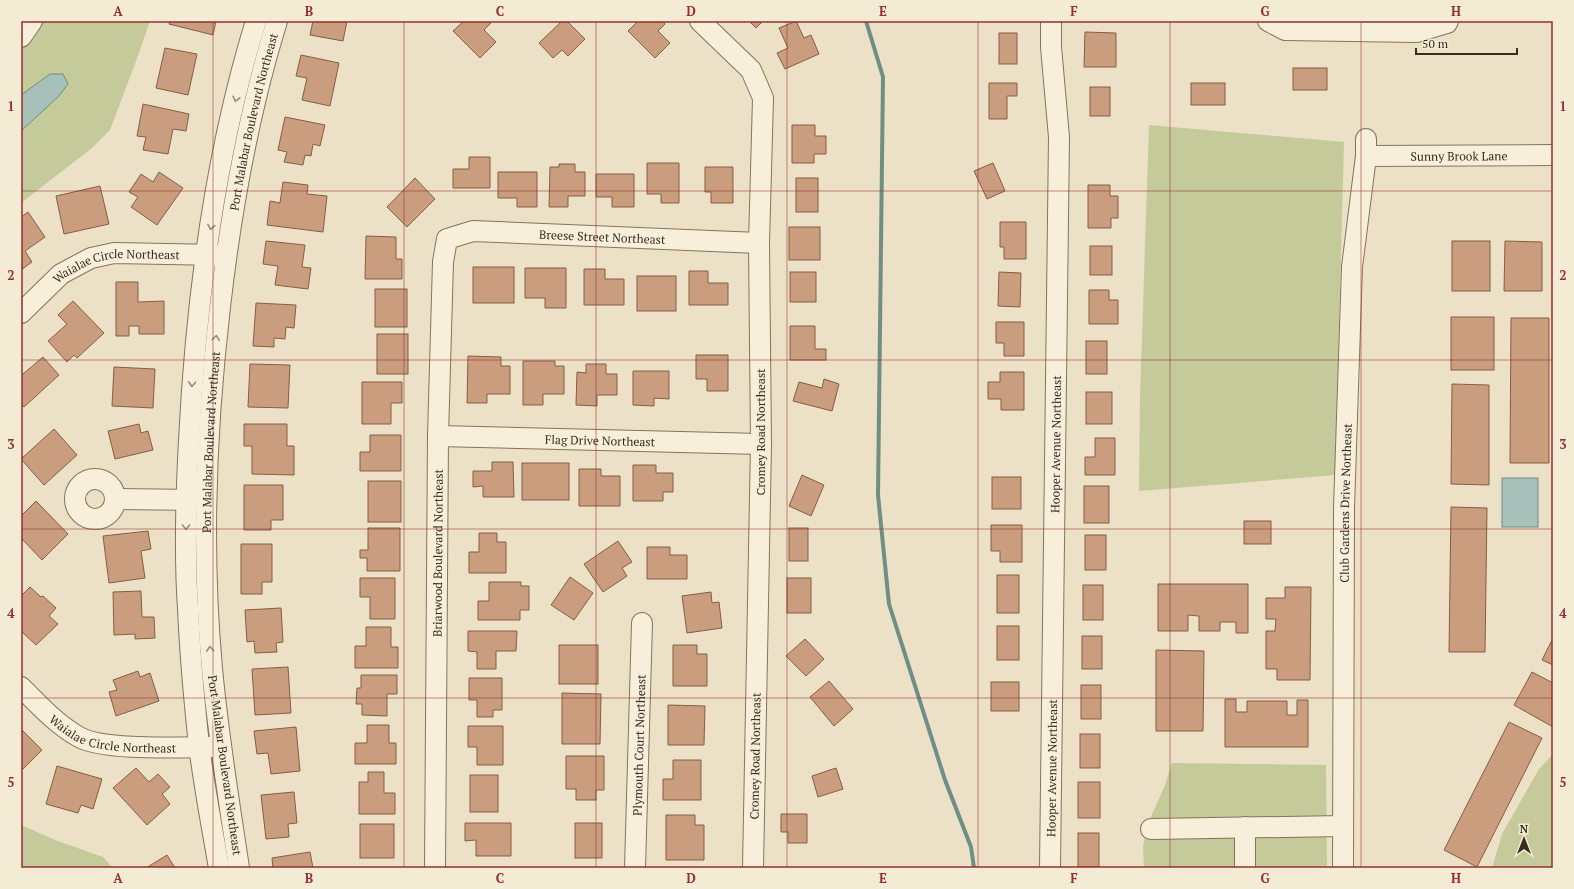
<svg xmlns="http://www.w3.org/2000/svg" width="1574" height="889" font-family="'PT Serif',serif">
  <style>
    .green { fill: #c4ca9a }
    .water { fill: #a7c0b9; stroke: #6e8e86 }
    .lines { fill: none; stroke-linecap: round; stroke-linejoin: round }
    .stream { stroke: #6e8e86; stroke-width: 4 }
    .building { fill: #c99d7e; stroke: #855e44 }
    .minor-casing { stroke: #87735d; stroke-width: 22 }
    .minor { stroke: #f7efd9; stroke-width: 20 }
    .oneway { stroke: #988e7c }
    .grid { fill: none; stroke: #932f30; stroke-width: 1; stroke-opacity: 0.55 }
    .labels { text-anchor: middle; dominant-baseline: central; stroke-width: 3; stroke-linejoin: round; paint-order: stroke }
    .street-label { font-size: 12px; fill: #382c20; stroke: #f4ebd5 }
    .neatline { fill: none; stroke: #932f30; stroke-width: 1.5 }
    .grid-label { font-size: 13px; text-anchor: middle; font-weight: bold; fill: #932f30 }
  </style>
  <rect width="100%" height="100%" fill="#ece1c6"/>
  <g class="green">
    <path d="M21,21H150L135,64L110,130L92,148L21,203V131L58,97L50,74L21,95Z"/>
    <path d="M1149,125L1344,142L1335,475L1139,491L1140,398Z"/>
    <path d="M1553,754V868H1492L1502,834L1539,769Z"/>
    <path d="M1172,763L1326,765L1327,868H1144L1143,846L1147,826L1165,785Z"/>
    <path d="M21,825L55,840L103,857L113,868H21Z"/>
  </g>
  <g class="water">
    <path d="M50,74H63L68,84L58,97L21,131V95Z"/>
    <rect x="1502" y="478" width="36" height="49"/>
  </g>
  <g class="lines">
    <path class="stream" d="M866,21L883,77L878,495L889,604L945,780L971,847L974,868"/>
  </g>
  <g class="building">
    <path d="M170,21H216L213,35L169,24Z"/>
    <path d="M313,21H347L343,41L310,35Z"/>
    <path d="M464,21H489L491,23L484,30L496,42L480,58L453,31Z"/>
    <path d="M562,21H567L585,39L568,56L562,50L553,58L539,43Z"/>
    <path d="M638,21H662L665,24L658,31L670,43L655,58L628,31Z"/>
    <path d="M749,21H763L756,28Z"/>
    <path d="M796,21L804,38L811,35L819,54L785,69L777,53L788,48L779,28Z"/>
    <path d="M1085,32L1116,33V67H1084Z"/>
    <rect x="999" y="33" width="18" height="31"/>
    <path d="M165,48L197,54L188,95L156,88Z"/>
    <path d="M301,55L339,63L330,106L302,100L307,78L296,76Z"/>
    <rect x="1293" y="68" width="34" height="22"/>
    <path d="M989,83H1017V96H1007V119H989Z"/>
    <rect x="1191" y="83" width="34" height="22"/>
    <rect x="1090" y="87" width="20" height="29"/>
    <path d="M143,104L189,114L186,131L173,129L168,154L143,150L146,137L137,136Z"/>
    <path d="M285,117L325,125L320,146L313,144L311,156L305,155L303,165L284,162L287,152L278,150Z"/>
    <path d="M792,125H815V136H826V154H814V163H792Z"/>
    <path d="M469,157H490V188H453V169H469Z"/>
    <path d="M647,163H679V203H661V194H647Z"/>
    <path d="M993,163L1005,191L987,199L974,171Z"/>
    <path d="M559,164H575V172H585V196H568V207H549L550,167H559Z"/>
    <path d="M705,167H733V203H711V192H705Z"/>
    <path d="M159,172L183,188L157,225L131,207L138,197L129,192L141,174L153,182Z"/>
    <path d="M498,172H537V207H517V198H498Z"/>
    <path d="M596,174H634V207H612V197H596Z"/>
    <path d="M415,178L435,199L407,227L387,207Z"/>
    <rect x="796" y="178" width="22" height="34"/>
    <path d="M283,182L308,185L307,194L327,196L323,232L267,225L270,201L280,203Z"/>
    <path d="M1088,185H1110V196H1118V218H1111V228H1088Z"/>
    <path d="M100,186L109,224L64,234L56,196Z"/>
    <path d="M28,212L45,237L25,251L32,262L21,270V217Z"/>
    <path d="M1000,222H1026V259H1004V247H1000Z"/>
    <rect x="789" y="227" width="31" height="33"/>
    <path d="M366,236L396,237V259H402V279H365Z"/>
    <path d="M266,241L305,245L302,267L311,268L308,289L275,285L278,266L263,264Z"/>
    <rect x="1452" y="241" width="38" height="50"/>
    <path d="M1505,241L1542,242V291H1504Z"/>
    <rect x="1090" y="246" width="22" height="29"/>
    <rect x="473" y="267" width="41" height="36"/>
    <path d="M525,268H566V308H545V298H525Z"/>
    <path d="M584,269H605V279H624V305H584Z"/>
    <path d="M689,271H708V283H728V305H689Z"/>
    <rect x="790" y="272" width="26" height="30"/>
    <path d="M999,272L1021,273L1020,307L998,306Z"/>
    <rect x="637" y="276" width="39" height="35"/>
    <path d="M116,282H138V302L164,301V334H139V326H129V336H116Z"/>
    <rect x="375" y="289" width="32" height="38"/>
    <path d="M1089,290H1109V300H1118V324H1089Z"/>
    <path d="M73,301L104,333L77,358L74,355L67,362L48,341L67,324L58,315Z"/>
    <path d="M256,303L296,305L294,328L286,327L285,339L274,338V347L253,346Z"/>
    <rect x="1451" y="317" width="43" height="53"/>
    <path d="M1511,318H1549V463H1510Z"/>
    <path d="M996,322H1024V356H1004V343H996Z"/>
    <path d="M790,326H815V349H826V360H790Z"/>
    <rect x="377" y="334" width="31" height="40"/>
    <rect x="1086" y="341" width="21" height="33"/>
    <path d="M696,355H728V391H707V379H696Z"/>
    <path d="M468,356L501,357V366H510V394H487V403H467Z"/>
    <path d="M43,357L59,375L24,407L21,404V372L23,374Z"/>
    <path d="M523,361H555V366H564V394H543V405H523Z"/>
    <path d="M250,364L290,365L288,408L248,407Z"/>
    <path d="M586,364H606V374H617V395H597V406L576,405L577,372L586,373Z"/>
    <path d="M114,367L155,369L153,408L112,406Z"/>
    <path d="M633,371H669V399L654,398V406L633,405Z"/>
    <path d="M1000,372H1024V410H1001V399H988V382H1000Z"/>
    <path d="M824,379L839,384L832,411L793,401L799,382L822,388Z"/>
    <path d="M362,382H402V403H391V424H362Z"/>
    <path d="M1452,384L1489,385V485L1451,484Z"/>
    <rect x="1086" y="392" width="26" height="32"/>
    <path d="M139,424L141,433L148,431L153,450L115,459L108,431Z"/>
    <path d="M244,424H287V446H294V475L252,474V446H244Z"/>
    <path d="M54,429L77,455L44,485L21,459Z"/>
    <path d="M370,435H401V471H360V452H370Z"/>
    <path d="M1095,438H1115V475H1085V457H1095Z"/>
    <path d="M492,462H513L514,497H483V486L473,487V471H492Z"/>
    <rect x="522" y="463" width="47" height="37"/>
    <path d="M633,465H656V473H673V492H663V501H633Z"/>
    <path d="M579,469H601V476H620V506H579Z"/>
    <path d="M802,475L824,485L811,516L789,506Z"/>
    <rect x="992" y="477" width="29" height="32"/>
    <rect x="368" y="481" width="33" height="41"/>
    <path d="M244,485H283V520H271V530H244Z"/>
    <rect x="1084" y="486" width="25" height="37"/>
    <path d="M36,501L68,534L42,560L21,538V516Z"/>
    <path d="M1451,507L1487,508L1485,652H1449Z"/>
    <rect x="1244" y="521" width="27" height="23"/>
    <path d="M991,525H1022V562H1000V551H991Z"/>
    <path d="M368,528H400V571H367V558H360V550H368Z"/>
    <rect x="789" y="528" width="19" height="33"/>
    <path d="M148,531L151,549L141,551L145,578L109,583L103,536Z"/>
    <path d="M479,533H497V542H506V573H469V552H479Z"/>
    <rect x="1085" y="535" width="21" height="35"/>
    <path d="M618,541L632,562L622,568L627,576L603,592L584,564Z"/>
    <path d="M241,544H272V582H262V594H241Z"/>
    <path d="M647,547H670V555H687V579H647Z"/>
    <rect x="997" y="575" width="22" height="38"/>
    <path d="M570,577L593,593L574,620L551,605Z"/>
    <path d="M360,578H395V619H370V597H360Z"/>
    <rect x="787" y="578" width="24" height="35"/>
    <path d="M489,582H521V586H529V610H520V620H478V601H489Z"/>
    <path d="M1158,584H1248V633H1236V622H1220V631H1199V616L1188,615V631H1158Z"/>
    <rect x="1083" y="585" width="20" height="35"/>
    <path d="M30,587L41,597L43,596L56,608L49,616L58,624L36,645L21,631V596Z"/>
    <path d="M1285,587H1311L1310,680H1277V669H1266V631H1275L1276,619H1266V598H1285Z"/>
    <path d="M141,591L142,617H154L155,638L135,639V634L114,635L113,592Z"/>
    <path d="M711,592L712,603L719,602L722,628L687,633L682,596Z"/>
    <path d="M281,608L283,642L276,643L277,652L255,653L254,641L247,642L245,610Z"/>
    <rect x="997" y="626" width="22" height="34"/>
    <path d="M366,627H391V647H398V668H355V646H366Z"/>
    <path d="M468,631H517L516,651H496V669H477V652L468,651Z"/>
    <rect x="1082" y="636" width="20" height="33"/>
    <path d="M1553,638V665L1542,660Z"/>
    <path d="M805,639L824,659L806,676L786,656Z"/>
    <rect x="559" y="645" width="39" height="39"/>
    <path d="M673,645H697V654H707V686H673Z"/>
    <path d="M1156,650L1204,651L1203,731H1156Z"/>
    <path d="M288,667L291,713L255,715L252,669Z"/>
    <path d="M138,671L140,677L150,673L159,701L116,716L109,692L117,690L113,680Z"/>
    <path d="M1532,672L1553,683V727L1514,705Z"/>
    <path d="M361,675H397V694H387V716L362,715V704H356L357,688H361Z"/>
    <path d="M469,678H502V710H493V717H477V700H469Z"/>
    <path d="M829,681L853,709L834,726L810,697Z"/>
    <rect x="991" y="682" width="28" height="29"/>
    <rect x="1081" y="685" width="20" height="34"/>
    <path d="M562,693L601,694L600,744H562Z"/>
    <path d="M1225,699H1236V712H1247V701H1287V715H1297V700H1308V747H1225Z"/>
    <path d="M668,705L705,706L704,745H668Z"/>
    <path d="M1509,722L1542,738L1477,867L1444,850Z"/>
    <path d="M367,725H389V743H396V764H355V743H367Z"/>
    <path d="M468,726H503V765H477V747H468Z"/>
    <path d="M296,727L300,771L271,774L268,753L257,754L254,731Z"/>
    <path d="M21,729L42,750L21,771Z"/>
    <rect x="1080" y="734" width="20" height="34"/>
    <path d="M566,756H604V790H596V800H576V789H566Z"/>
    <path d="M673,760H701V800H663V779H673Z"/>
    <path d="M57,766L102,779L93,809L81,805L78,813L46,804Z"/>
    <path d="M136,768L149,782L158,774L170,787L162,794L170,804L147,825L113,788Z"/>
    <path d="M836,768L843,789L818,797L812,776Z"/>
    <path d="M368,772H384V793H395V814H359V782H368Z"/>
    <rect x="470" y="775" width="28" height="37"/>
    <rect x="1078" y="782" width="22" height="36"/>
    <path d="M294,792L297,823L288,824L289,837L266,839L261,795Z"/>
    <path d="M781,814H807V843H788V832H781Z"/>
    <path d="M666,815H695V825H704V860H666Z"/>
    <path d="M465,823H511V856H476V840L465,841Z"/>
    <rect x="575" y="823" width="27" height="35"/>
    <rect x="360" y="824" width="34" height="34"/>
    <rect x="1078" y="833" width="21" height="34"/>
    <path d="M310,852L313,868H273L272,858Z"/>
    <path d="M167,855L175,868H146Z"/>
  </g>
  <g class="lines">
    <defs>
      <g id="minor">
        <path d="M700,21L751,70L763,98L759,243L761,444L753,868"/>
        <path d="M1268,21L1285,30L1417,32L1447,23L1448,21"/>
        <path d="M21,37L32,21"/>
        <path id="s1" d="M1366,156L1553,155"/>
        <path id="s2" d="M21,313L61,274L91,258L114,253L220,255"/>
        <path id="s3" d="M438,436L761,444"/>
        <circle cx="95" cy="499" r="20"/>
        <path d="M115,499L200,500"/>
        <path id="s4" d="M21,687C39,705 56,724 79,737C104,751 182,747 213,747"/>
        <path d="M1151,829L1343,826"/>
        <path d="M219,868C212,827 204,786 199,745C194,699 190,654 188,608C184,552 186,496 189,440C196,301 215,154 256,21"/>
        <path id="s5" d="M239,868C229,801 218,735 212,668C201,548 206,426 220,307C231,211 248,114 277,21"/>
        <path id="s6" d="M435,868L438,436L443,262L447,239L473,231L759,243"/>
        <path id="s7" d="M635,868L642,623"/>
        <path id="s8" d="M1050,868L1059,137L1051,47V21"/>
        <path d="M1245,868V827"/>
        <path id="s9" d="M1343,868L1344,508L1352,267L1366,156V139"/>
      </g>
    </defs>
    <use href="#minor" class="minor-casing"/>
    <use href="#minor" class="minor"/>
  </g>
  <defs><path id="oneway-chevron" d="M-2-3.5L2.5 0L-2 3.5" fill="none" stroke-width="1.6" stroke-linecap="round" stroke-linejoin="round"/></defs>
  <g class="oneway">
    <use href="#oneway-chevron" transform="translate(236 99) rotate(103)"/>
    <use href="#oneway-chevron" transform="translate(211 227) rotate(100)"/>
    <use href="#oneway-chevron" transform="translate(216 338) rotate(-83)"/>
    <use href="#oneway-chevron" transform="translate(192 384) rotate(93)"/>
    <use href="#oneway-chevron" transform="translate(186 527) rotate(89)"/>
    <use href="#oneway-chevron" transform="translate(210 649) rotate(-93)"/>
  </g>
  <path class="grid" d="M213,21V868M404,21V868M596,21V868M787,21V868M978,21V868M1170,21V868M1361,21V868M21,191H1553M21,360H1553M21,529H1553M21,698H1553"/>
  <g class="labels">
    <g class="street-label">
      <text stroke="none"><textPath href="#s5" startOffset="752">Port Malabar Boulevard Northeast</textPath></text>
      <text stroke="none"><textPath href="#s1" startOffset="93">Sunny Brook Lane</textPath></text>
      <text stroke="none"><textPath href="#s6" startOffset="786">Breese Street Northeast</textPath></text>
      <text stroke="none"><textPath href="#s2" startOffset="113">Waialae Circle Northeast</textPath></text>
      <text transform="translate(760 432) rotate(-90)">Cromey Road Northeast</text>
      <text stroke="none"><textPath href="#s3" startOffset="162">Flag Drive Northeast</textPath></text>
      <text stroke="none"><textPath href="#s5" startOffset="428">Port Malabar Boulevard Northeast</textPath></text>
      <text stroke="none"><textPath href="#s8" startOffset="424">Hooper Avenue Northeast</textPath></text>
      <text stroke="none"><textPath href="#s9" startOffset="365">Club Gardens Drive Northeast</textPath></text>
      <text stroke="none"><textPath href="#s6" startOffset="315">Briarwood Boulevard Northeast</textPath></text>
      <text stroke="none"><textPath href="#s4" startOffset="109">Waialae Circle Northeast</textPath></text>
      <text stroke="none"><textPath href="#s7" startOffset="123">Plymouth Court Northeast</textPath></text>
      <text transform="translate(755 756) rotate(-89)">Cromey Road Northeast</text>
      <text transform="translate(225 765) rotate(82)">Port Malabar Boulevard Northeast</text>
      <text stroke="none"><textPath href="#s8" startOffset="100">Hooper Avenue Northeast</textPath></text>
    </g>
  </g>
  <rect width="1574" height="889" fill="none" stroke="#f4ebd5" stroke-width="44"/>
  <g transform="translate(1524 839)" stroke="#f4ebd5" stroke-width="3" paint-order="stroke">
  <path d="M0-3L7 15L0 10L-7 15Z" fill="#382c20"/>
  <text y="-6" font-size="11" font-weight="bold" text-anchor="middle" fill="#382c20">N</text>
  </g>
  <path d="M1416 48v6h101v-6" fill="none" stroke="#382c20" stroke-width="2"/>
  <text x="1422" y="48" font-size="12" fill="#382c20" stroke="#f4ebd5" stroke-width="3" paint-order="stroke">50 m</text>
  <rect x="22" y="22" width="1530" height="845" class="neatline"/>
  <g class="grid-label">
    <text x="118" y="16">A</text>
    <text x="309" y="16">B</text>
    <text x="500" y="16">C</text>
    <text x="691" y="16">D</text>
    <text x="883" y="16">E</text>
    <text x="1074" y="16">F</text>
    <text x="1265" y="16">G</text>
    <text x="1456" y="16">H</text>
    <text x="11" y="111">1</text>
    <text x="1563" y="111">1</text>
    <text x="11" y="280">2</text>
    <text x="1563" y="280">2</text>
    <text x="11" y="449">3</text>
    <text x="1563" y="449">3</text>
    <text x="11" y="618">4</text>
    <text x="1563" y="618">4</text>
    <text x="11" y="787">5</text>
    <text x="1563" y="787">5</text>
    <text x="118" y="883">A</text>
    <text x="309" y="883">B</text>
    <text x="500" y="883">C</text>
    <text x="691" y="883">D</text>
    <text x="883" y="883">E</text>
    <text x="1074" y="883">F</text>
    <text x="1265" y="883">G</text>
    <text x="1456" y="883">H</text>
  </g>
</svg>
